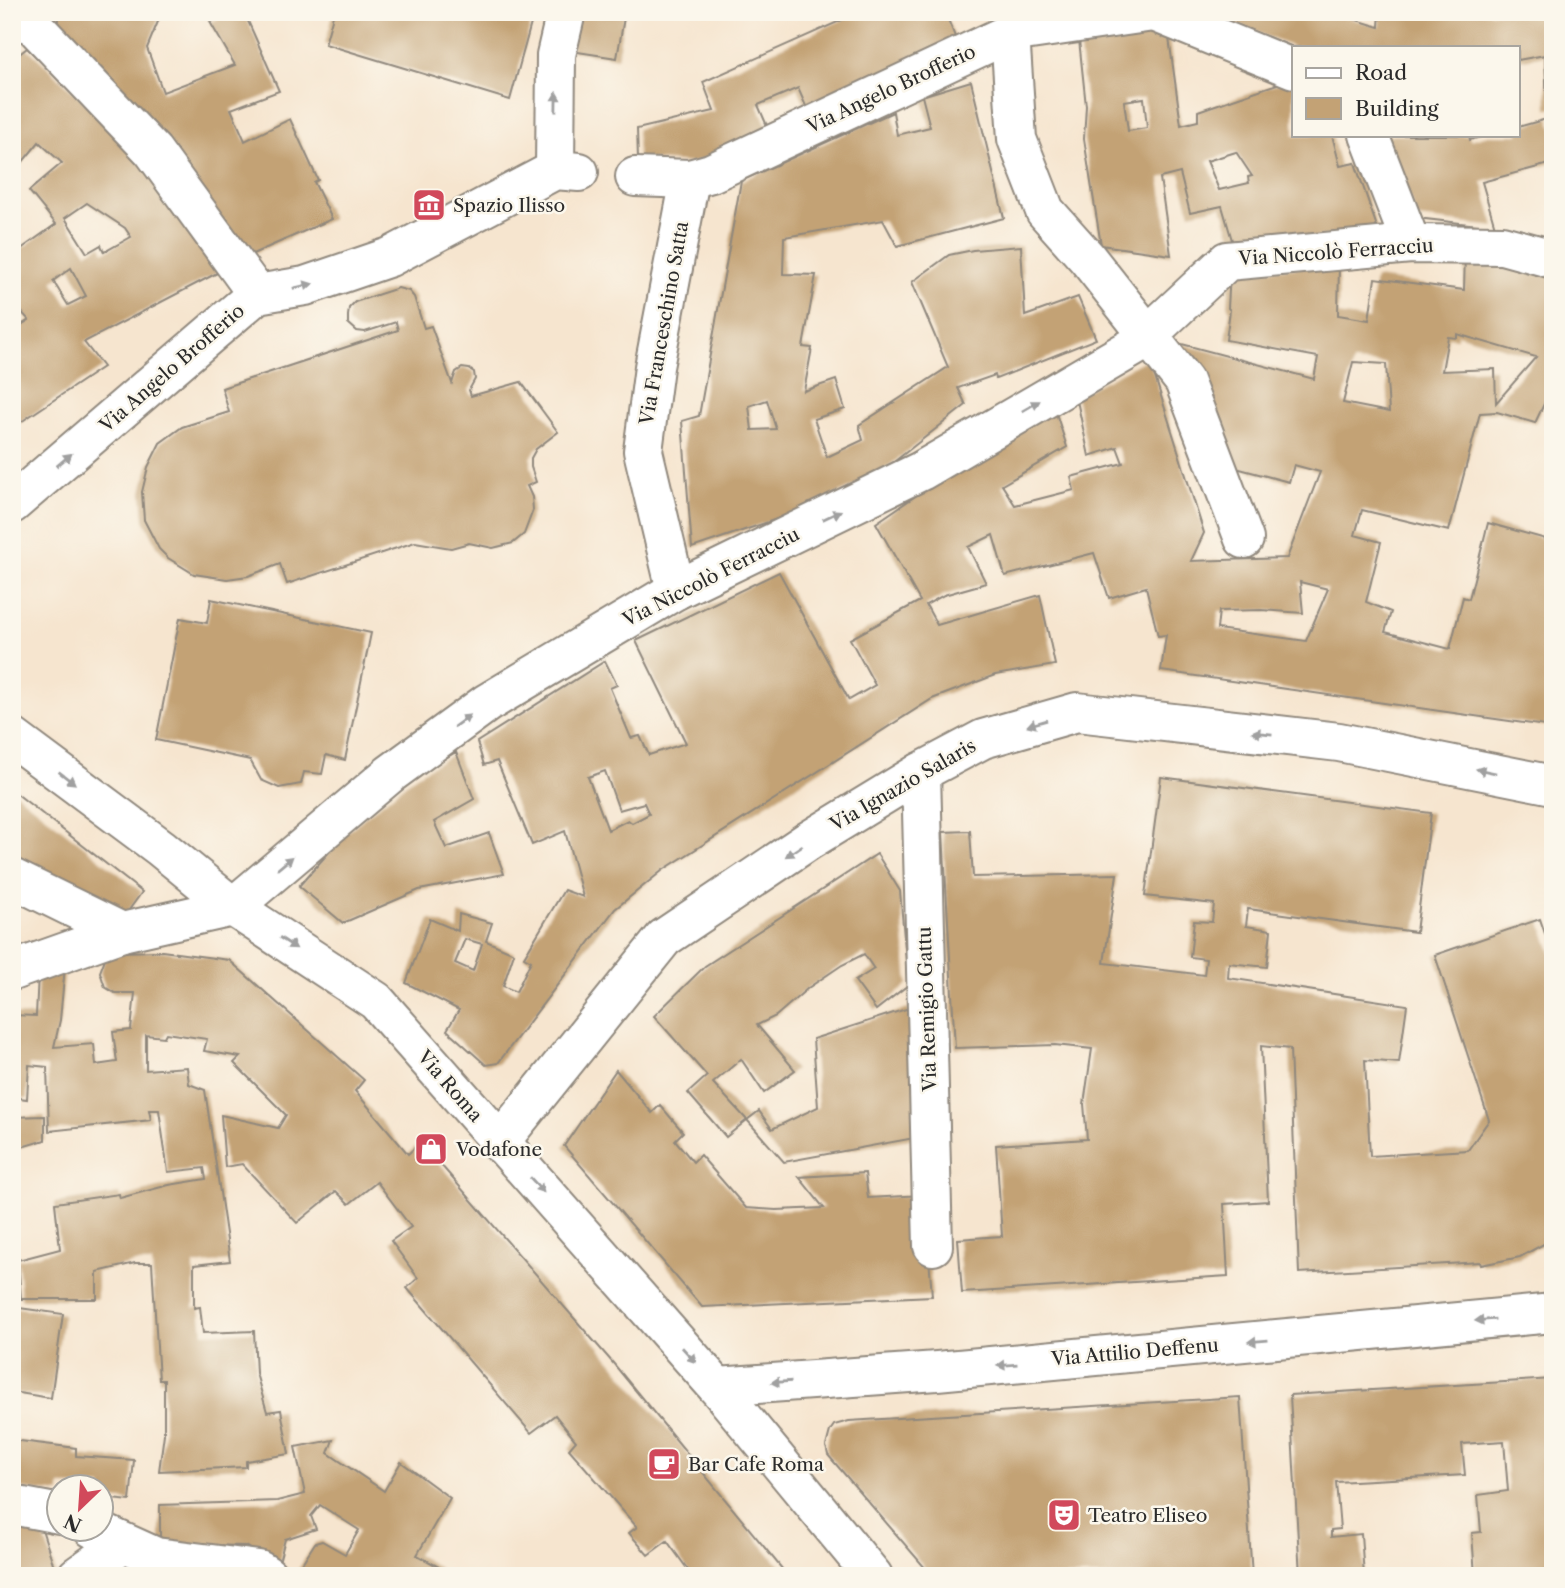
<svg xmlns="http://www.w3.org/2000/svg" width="1565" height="1588" font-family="'Libre Caslon Text',serif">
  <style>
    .building { fill: #c3a275; fill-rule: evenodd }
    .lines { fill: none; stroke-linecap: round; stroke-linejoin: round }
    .minor-casing { stroke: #90887d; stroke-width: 42 }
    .minor { stroke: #fff; stroke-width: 38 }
    .oneway { fill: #a0a0a0 }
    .labels { text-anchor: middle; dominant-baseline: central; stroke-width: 5; stroke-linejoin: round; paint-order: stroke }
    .street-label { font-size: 19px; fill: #2b2b2b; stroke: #fbf7ec }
    .poi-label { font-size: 19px; fill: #2b2b2b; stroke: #fbf7ec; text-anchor: start }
  </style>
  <rect width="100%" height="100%" fill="#fbf7ec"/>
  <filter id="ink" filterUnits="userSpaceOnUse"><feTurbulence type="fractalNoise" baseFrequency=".0143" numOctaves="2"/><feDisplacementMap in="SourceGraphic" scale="14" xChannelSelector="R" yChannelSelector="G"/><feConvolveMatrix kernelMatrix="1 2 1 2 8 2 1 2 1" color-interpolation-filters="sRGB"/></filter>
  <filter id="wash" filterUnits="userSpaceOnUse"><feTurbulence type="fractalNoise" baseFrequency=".00686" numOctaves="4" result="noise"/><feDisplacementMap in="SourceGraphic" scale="28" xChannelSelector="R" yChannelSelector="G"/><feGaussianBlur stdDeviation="1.57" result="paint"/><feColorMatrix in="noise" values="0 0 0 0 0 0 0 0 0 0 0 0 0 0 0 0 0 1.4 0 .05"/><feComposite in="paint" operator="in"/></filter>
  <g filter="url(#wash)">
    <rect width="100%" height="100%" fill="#f6e5cf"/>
    <g id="blocks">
      <g class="building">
        <path d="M61,12H162L147,48L163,92L235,65L210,22L233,12H244L279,91L231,109L245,141L290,119L318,180L314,182L332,219L248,256L55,29Z"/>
        <path d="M334,12H524L533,16L510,100L325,44Z"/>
        <path d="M576,12H625L617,58L571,51Z"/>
        <path d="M860,12H945L959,47L812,120L798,88L758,105L771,135L692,163L638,159L637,129L714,111L703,82Z"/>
        <path d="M1206,12H1331L1379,27L1380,12H1553V109L1547,108L1545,55L1518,60V47H1293Z"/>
        <path d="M1134,23L1169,38L1181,125L1198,121V111L1289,80L1294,83V135H1332L1340,166L1355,163L1378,230L1234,247L1222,206L1190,213L1180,173L1160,178L1171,255L1101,245L1084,139L1086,106L1078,30ZM1144,98L1147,128L1128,131L1124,101ZM1236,152L1252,176L1248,177L1249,183L1219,190L1207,161Z"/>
        <path d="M27,48L149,162L219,272L84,342L103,367L12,428V331L29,320L18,308L12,311V248L21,249L56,224L29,191L62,163L39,142L12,175V60ZM87,203L125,228L131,237L104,252L101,245L87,253L65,218ZM71,268L86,296L68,305L53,281Z"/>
        <path d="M971,81L1004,218L897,246L883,220L784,237L783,274L816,275L803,347L812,348L804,391L836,380L845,409L814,419L827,457L863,440L859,425L948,367L912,282L949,255L973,250L1021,246L1025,316L1078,297L1096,339L996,379L995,375L958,388L966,405L876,476L803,510L692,548L682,421L699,416L741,181L893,112L897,135L930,127L922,96ZM767,400L776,429L752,430L749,406Z"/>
        <path d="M1550,118L1553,131V163L1482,182L1495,227L1417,218L1385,135H1469L1470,140L1488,135H1518V127Z"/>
        <path d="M1465,254L1553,275V385L1535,423L1497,412L1480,413L1449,531L1362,510L1355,535L1381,542L1366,602L1391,612L1385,632L1450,649L1463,597L1469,599L1488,523L1553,541V664L1550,674L1553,675V693L1545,726L1161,671L1166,635L1158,636L1146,587L1109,598L1094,553L1005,576L993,535L968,547L986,583L944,595L926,605L937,625L1040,595L1055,665L995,675L932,699L663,870L615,909L498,1063L486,1065L447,1030L459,1010L406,983L430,919L458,931L459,914L492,923L486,941L514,953L503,986L516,992L531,961L524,957L564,890L583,897L565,831L532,845L497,761L484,765L477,742L605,661L617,685L610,688L631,738L640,736L649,755L686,743L636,641L779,572L849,700L875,685L850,639L920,601L876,523L1018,426L1054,407L1067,447L1002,485L1015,505L1074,490L1071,477L1123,463L1117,447L1089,456L1076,396L1149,358L1204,533L1191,561L1287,558L1320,472L1294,465L1289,482L1232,467L1178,343L1314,379L1318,357L1226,340L1230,310L1228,308L1230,272L1339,264L1338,315L1369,320L1375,278L1464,290ZM1457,334L1536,357L1496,403L1495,369L1442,371L1448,337L1457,338ZM1353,362L1386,364L1389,412L1343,403ZM1300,582L1328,589L1306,641L1217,629L1219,611L1261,610L1303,613ZM605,771L619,810L644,803L649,814L632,823L628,820L608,830L588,777ZM465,939L482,944L473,971L455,963Z"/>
        <path d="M398,288L409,291L414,297L424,328L431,326L452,383L456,372L462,368L469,369L474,372L475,379L469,390L471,396L521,382L558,432L536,449L531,458V467L536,482L527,486L532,497L533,510L524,534L513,543L493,548L469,543L451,548L415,542L287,584L280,564L248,576L227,579L194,574L168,558L159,549L144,520L142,492L148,467L160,443L182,427L229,412L222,388L398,330L396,322L365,332L357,331L348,323V316L349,308L355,302Z"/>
        <path d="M211,599L371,633L345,760L326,755L322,774L304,772L301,784L279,788L261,780L250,760L156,740L180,618L207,623Z"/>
        <path d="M456,752L474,799L434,822L446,848L489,833L504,874L419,890L343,923L299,886L347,832L415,776Z"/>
        <path d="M1161,777L1431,813L1416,932L1248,909L1246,926L1271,930L1267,967L1229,963L1228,978L1407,1005L1399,1063L1365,1060L1370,1156L1468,1150L1489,1120L1435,955L1540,919L1553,957V1239L1520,1257L1481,1265L1480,1262L1299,1273L1290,1049L1261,1046L1268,1201L1224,1204L1228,1276L962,1293L958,1239L1002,1236L996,1145L1087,1139L1084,1104L1092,1049L1055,1045L955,1048L943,832L970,831L973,877L1117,874L1104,963L1204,975L1206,959L1190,957L1194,921L1212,922L1214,904L1145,896Z"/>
        <path d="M12,790L142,892L123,918L12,866Z"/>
        <path d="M877,854L900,891L908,985L876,1010L855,981L874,969L864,954L842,965L808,988L776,1016L757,1025L795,1070L764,1093L741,1059L713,1083L747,1120L726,1137L688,1093L707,1076L654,1016L705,966Z"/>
        <path d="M162,951L229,960L364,1080L355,1091L408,1154L421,1142L613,1363L788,1576H690L691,1574L667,1541L648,1555L629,1533L637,1527L569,1449L576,1441L555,1415L531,1433L407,1288L418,1278L391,1241L411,1227L377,1182L349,1204L336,1191L297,1223L242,1164L225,1167L221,1115L278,1128L286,1115L234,1063L240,1057L204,1051L207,1039L166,1033L164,1037L146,1035V1070L187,1067L189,1084L205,1090L230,1261L194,1265V1308L200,1307L203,1333L254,1331L256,1373L267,1412L281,1410L289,1454L246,1461V1467L159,1471L164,1434V1380H159L152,1263H135L97,1272V1299H21L18,1260L60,1249L55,1203L119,1194L120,1198L169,1185L206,1179L204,1168L168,1172L159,1110H149L151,1120L49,1131L47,1067L29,1065L27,1099L12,1097V1015L36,1016L38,973L65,966L60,1020L54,1047L94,1044L96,1065L117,1062L113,1032L131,1030L135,993H115L105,987L100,972L105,959L120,952Z"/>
        <path d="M909,1008L920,1137L784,1162L747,1120L759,1111L772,1129L818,1107L813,1039Z"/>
        <path d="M616,1070L652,1113L660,1105L683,1132L675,1140L693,1162L700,1155L746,1208L776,1210L824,1208L799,1177L865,1173L868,1198L924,1195L932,1296L702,1307L564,1146Z"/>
        <path d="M45,1116V1140L12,1150V1117Z"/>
        <path d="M12,1307L63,1314L51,1398L12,1392Z"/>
        <path d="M1553,1379V1576H1475L1472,1533L1481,1532L1478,1495L1508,1491L1504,1441L1462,1444L1465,1475L1336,1482L1340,1529L1331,1530V1537L1361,1534L1364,1576H1300L1290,1395Z"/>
        <path d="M1240,1397L1252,1576H932L828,1455L826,1446L830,1431L834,1425L849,1421Z"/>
        <path d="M12,1440L76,1448V1456L134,1460L130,1501L102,1498V1486H60V1493L12,1488Z"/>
        <path d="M333,1440L328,1453L384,1491L401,1462L450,1498L417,1555L439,1567L436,1576H294L315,1543L322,1541L345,1554L359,1530L320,1505L311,1516L316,1529L285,1539L278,1566L246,1546L160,1544V1505L277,1501L305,1494L295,1447Z"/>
        <path d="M12,1517L40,1523L57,1576H12Z"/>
      </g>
    </g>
  </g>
  <g filter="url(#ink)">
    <use href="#blocks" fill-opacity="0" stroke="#90887d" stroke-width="2"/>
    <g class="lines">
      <defs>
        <g id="minor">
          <path d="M1154,12L1294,69"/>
          <path d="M12,17L33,25L153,151L257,294"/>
          <path d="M1010,33L1017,139L1045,211L1087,258L1184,381L1244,539"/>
          <path d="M1369,135L1411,244"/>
          <path d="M555,170L556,55L566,12"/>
          <path d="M635,177L690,179L711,173L1010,33L1153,12"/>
          <path d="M12,504L257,294L305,286L390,257L555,170L579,172"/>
          <path d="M676,590L643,451L654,367L690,179"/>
          <path d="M12,737L161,848L233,907L376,1001L717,1387L873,1576"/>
          <path d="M921,772L933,1246"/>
          <path d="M12,878L122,932L233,907L390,774L487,703L676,590L921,471L1137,345L1227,261L1411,244L1502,245L1553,259"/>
          <path d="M12,971L122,932"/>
          <path d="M499,1143L664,938L808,841L921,772L983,739L1077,712L1339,742L1553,785"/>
          <path d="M717,1387L937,1371L1553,1313"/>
          <path d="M12,1505L60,1514"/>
          <path d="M92,1528L156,1557L259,1570L268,1576"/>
          <path d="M77,1576L123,1543"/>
        </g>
      </defs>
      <use href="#minor" class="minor-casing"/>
      <use href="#minor" class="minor"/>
    </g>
    <defs><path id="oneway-solid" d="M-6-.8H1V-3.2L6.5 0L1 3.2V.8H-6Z" transform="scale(1.75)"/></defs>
    <g class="oneway">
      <use href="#oneway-solid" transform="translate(556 102) rotate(-89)"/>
      <use href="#oneway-solid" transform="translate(303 286) rotate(-13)"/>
      <use href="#oneway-solid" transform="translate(1031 406) rotate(-30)"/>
      <use href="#oneway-solid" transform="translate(64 460) rotate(-40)"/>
      <use href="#oneway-solid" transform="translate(832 515) rotate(-26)"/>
      <use href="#oneway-solid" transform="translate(462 721) rotate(-36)"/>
      <use href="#oneway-solid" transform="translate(1037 723) rotate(164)"/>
      <use href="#oneway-solid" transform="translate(1262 733) rotate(-174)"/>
      <use href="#oneway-solid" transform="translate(1486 771) rotate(-169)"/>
      <use href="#oneway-solid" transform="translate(67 778) rotate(37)"/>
      <use href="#oneway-solid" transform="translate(794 851) rotate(146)"/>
      <use href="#oneway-solid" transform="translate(285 863) rotate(-40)"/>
      <use href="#oneway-solid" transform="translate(288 943) rotate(33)"/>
      <use href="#oneway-solid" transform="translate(537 1185) rotate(48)"/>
      <use href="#oneway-solid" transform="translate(1485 1320) rotate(175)"/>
      <use href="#oneway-solid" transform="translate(1258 1341) rotate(175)"/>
      <use href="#oneway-solid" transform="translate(689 1355) rotate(48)"/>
      <use href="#oneway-solid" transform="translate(1007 1365) rotate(175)"/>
      <use href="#oneway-solid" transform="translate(781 1382) rotate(176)"/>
    </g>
  </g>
  <defs>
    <symbol id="museum-square" viewBox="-11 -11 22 22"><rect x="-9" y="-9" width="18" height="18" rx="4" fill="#d1495b" stroke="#fbf7ec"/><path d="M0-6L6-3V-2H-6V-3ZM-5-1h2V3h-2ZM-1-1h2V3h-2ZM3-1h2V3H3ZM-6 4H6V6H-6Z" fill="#fff"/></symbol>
    <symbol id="shop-square" viewBox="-11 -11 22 22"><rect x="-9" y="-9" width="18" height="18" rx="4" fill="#d1495b" stroke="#fbf7ec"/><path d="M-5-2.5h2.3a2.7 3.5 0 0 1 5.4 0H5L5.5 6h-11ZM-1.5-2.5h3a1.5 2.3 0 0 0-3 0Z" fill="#fff"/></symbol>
    <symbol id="cafe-square" viewBox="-11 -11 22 22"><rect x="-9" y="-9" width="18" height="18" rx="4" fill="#d1495b" stroke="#fbf7ec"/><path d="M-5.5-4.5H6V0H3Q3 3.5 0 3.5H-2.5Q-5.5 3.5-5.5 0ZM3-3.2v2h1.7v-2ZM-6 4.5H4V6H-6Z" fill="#fff"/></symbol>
    <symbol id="theatre-square" viewBox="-11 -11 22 22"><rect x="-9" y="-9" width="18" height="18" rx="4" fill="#d1495b" stroke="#fbf7ec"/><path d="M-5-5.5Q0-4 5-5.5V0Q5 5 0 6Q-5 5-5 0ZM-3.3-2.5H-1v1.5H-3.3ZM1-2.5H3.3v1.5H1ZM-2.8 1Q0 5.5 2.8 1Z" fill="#fff"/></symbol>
  </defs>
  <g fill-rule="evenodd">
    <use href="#museum-square" x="410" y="186" width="38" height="38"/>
    <use href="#shop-square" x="412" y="1130" width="38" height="38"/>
    <use href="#cafe-square" x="645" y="1445" width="38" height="38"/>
    <use href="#theatre-square" x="1045" y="1496" width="38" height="38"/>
  </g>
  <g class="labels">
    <g class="street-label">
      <text transform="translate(891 89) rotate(-25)">Via Angelo Brofferio</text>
      <text transform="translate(1336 252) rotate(-4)">Via Niccolò Ferracciu</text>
      <text transform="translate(664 323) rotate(-80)">Via Franceschino Satta</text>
      <text transform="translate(172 368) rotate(-41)">Via Angelo Brofferio</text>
      <text transform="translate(711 577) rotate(-27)">Via Niccolò Ferracciu</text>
      <text transform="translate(903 785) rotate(-30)">Via Ignazio Salaris</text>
      <text transform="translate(927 1009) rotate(-92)">Via Remigio Gattu</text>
      <text transform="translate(450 1086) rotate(49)">Via Roma</text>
      <text transform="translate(1135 1352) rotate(-5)">Via Attilio Deffenu</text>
    </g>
    <g class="poi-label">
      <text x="453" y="205">Spazio Ilisso</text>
      <text x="456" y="1149">Vodafone</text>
      <text x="688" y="1464">Bar Cafe Roma</text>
      <text x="1088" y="1515">Teatro Eliseo</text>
    </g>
  </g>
  <rect width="1565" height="1588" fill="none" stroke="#fbf7ec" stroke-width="42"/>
  <rect x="1292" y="46" width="228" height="91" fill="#fbf7ec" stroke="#a8a59f" stroke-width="2"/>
  <rect x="1306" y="68" width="35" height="10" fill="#ffffff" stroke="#a8a59f" stroke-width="2"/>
  <text x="1355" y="80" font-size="21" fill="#2b2b2b">Road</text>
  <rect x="1306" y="98" width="35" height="21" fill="#c3a275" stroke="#a8a59f" stroke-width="2"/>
  <text x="1355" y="116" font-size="21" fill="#2b2b2b">Building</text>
  <g transform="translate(80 1508) rotate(205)"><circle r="33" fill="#fbf7ec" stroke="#a8a59f" stroke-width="2"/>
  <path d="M0-5L12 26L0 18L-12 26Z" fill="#d1495b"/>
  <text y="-10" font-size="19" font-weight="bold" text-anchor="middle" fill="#2b2b2b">N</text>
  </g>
</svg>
